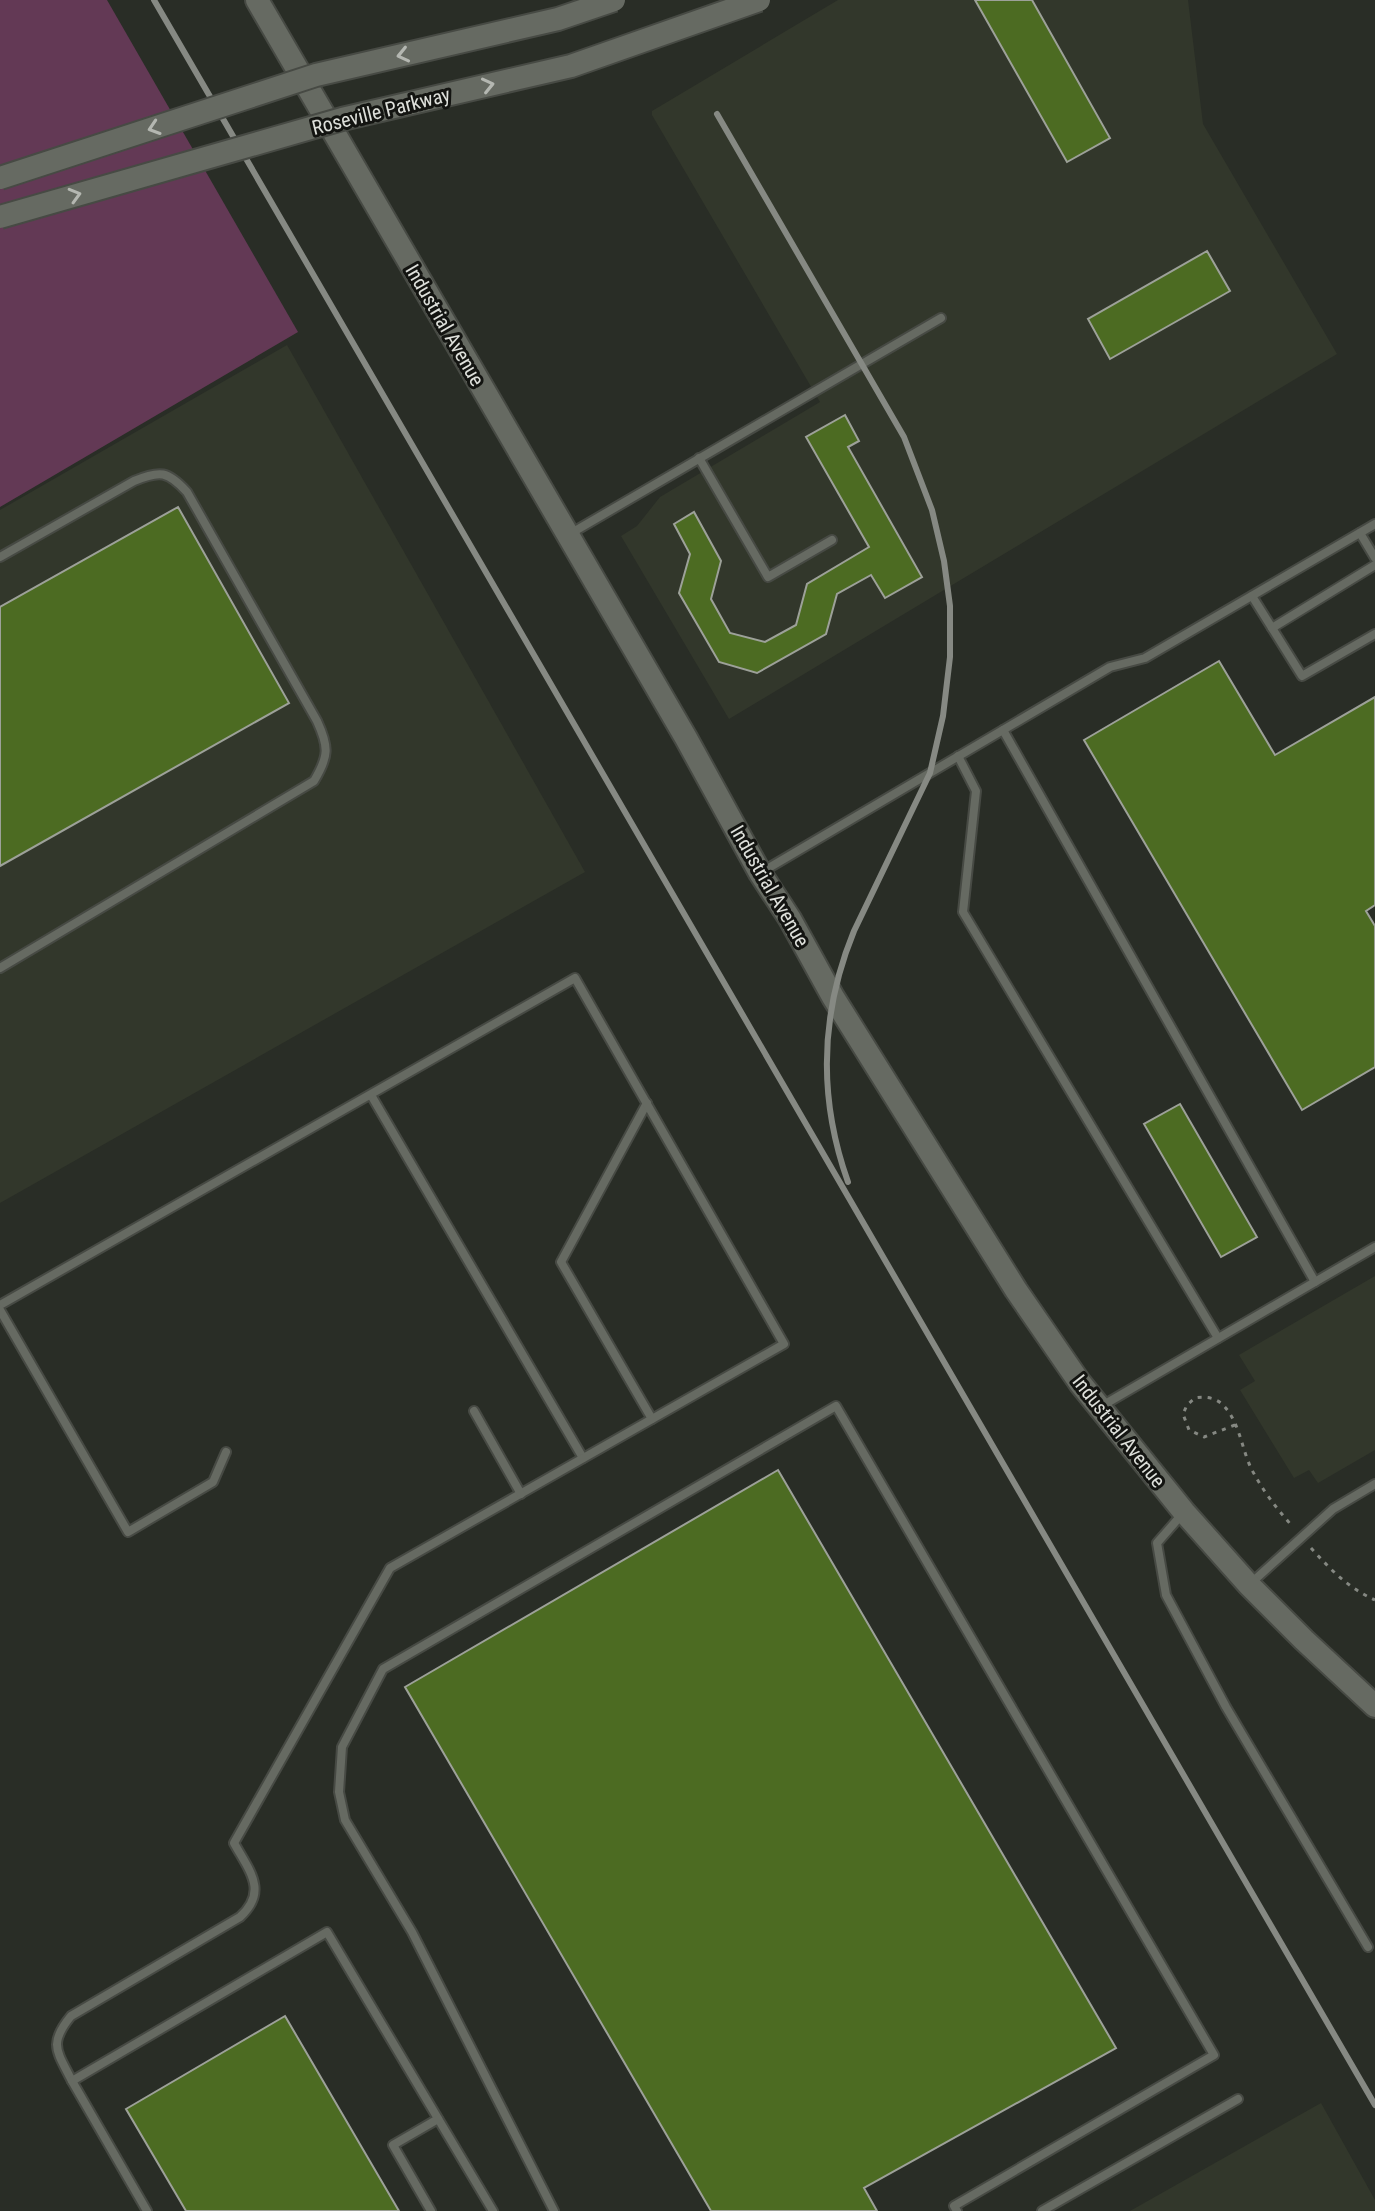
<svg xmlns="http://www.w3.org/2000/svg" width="1375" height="2211" font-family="'Roboto Condensed',sans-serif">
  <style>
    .built { fill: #32372b }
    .green { fill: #633955 }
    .building { fill: #4c6b22; stroke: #9da199; stroke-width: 2 }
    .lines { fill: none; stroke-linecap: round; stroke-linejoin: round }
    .lane-casing { stroke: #474a44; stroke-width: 12 }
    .secondary-casing { stroke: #474a44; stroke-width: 26 }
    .path { stroke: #858882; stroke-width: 3; stroke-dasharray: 4 6; stroke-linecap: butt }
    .lane { stroke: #666a62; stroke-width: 8 }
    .secondary { stroke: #666a62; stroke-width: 22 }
    .rail { stroke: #868983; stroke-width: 6 }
    .secondary-bridge-casing { stroke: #474a44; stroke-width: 26; stroke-linecap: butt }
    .secondary-bridge { stroke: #666a62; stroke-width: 22 }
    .oneway { stroke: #b4b7b1 }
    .labels { text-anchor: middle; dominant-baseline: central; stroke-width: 6; stroke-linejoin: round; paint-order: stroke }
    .street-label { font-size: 20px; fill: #dee0db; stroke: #131411 }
  </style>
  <rect width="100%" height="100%" fill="#292d26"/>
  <g class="built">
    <path d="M838,0H1188L1203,124L1337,354L729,719L621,536L637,526L660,497L820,402L652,115V111Z"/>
    <path d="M287,345L585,872L0,1203V510Z"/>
    <path d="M1375,1276V1450L1318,1483L1309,1470L1294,1478L1240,1390L1255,1381L1239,1355Z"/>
    <path d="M1321,2103L1375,2200V2211H1130Z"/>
  </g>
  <path class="green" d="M0,0H107L298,332L0,507Z"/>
  <g class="building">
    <path d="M975,0H1032L1110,138L1067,162Z"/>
    <path d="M1207,251L1230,291L1110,359L1088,319Z"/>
    <path d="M845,415L859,441L848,447L922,577L885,598L871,575L837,594L826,634L757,673L719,662L679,593L690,554L674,524L694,512L721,561L711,599L730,633L765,642L796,625L807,584L869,547L806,437Z"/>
    <path d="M178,507L289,703L0,866V607Z"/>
    <path d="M1219,661L1275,755L1375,697V905L1366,911L1375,926V1067L1302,1110L1084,740Z"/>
    <path d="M1180,1104L1257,1237L1221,1257L1144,1124Z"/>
    <path d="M778,1470L1116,2048L864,2188L877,2211H711L405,1687Z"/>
    <path d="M285,2016L399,2211H186L126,2109Z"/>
  </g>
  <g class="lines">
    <defs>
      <g id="lane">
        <path d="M699,458L768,577L832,540"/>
        <path d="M1360,533L1375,558"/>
        <path d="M568,535L941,318"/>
        <path d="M0,557L134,481C160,470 168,471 187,492L317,721C329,747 329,756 314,781L0,968"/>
        <path d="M1252,596L1302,676L1375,634"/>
        <path d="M1272,628L1375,565"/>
        <path d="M1003,730L1315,1282"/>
        <path d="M958,756L976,791L963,912L1218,1338"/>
        <path d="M760,873L1110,667L1145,658L1375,524"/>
        <path d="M371,1095L583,1458"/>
        <path d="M647,1103L561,1262L652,1419"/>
        <path d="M0,1305L575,978L784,1344L390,1568L234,1843C250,1872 268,1891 240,1917L71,2016C48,2044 57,2051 72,2081"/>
        <path d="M0,1310L128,1532L213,1482L226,1452"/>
        <path d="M1100,1407L1375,1247"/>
        <path d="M474,1411L521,1494"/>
        <path d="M1184,1512L1157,1543L1166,1595L1226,1707L1368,1947"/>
        <path d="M1250,1584L1333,1509L1375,1484"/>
        <path d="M147,2211L72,2081L327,1932L493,2211"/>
        <path d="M431,2211L393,2145L438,2119"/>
        <path d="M554,2211L412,1932L345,1820L339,1792L342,1747L383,1669L836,1406L1214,2055L954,2206L957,2211"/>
        <path d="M1042,2211L1238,2099"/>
      </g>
      <path id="secondary" d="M257,0L686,738L760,873L790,919L833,997L1016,1290L1080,1383L1184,1512L1249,1585L1304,1640L1375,1706"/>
    </defs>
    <use href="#lane" class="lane-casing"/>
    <use href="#secondary" class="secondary-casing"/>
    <g class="path">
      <path d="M1235,1425L1204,1437L1189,1430L1183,1414L1187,1405L1195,1398C1206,1396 1217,1398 1224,1406C1240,1423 1242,1451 1252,1470C1263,1491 1277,1509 1293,1527"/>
      <path d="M1311,1548C1330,1569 1348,1588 1375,1600"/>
    </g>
    <use href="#lane" class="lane"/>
    <use href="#secondary" class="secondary"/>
    <g class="rail">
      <path d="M154,0L1375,2105"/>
      <path d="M717,114L904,437L932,510L944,561L950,606V657L943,716L930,773L854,931C820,1014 818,1098 848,1182"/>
    </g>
    <defs>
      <g id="secondary-bridge">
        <path d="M0,178L316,75L558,19L614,0"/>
        <path d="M0,217L342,119L571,66L759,0"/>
      </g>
    </defs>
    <use href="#secondary-bridge" class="secondary-bridge-casing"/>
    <use href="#secondary-bridge" class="secondary-bridge"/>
  </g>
  <defs><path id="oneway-chevron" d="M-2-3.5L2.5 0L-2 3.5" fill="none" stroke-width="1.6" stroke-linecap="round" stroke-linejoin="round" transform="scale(2)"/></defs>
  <g class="oneway">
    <use href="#oneway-chevron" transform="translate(403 55) rotate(167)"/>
    <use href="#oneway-chevron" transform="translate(488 85) rotate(-13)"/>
    <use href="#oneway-chevron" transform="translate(154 128) rotate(162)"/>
    <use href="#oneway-chevron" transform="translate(75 195) rotate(-16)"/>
  </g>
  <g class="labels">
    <g class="street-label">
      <text transform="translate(381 111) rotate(-14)">Roseville Parkway</text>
      <text transform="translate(445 325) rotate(60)">Industrial Avenue</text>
      <text transform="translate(770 886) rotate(60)">Industrial Avenue</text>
      <text transform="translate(1119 1431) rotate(52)">Industrial Avenue</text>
    </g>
  </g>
</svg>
